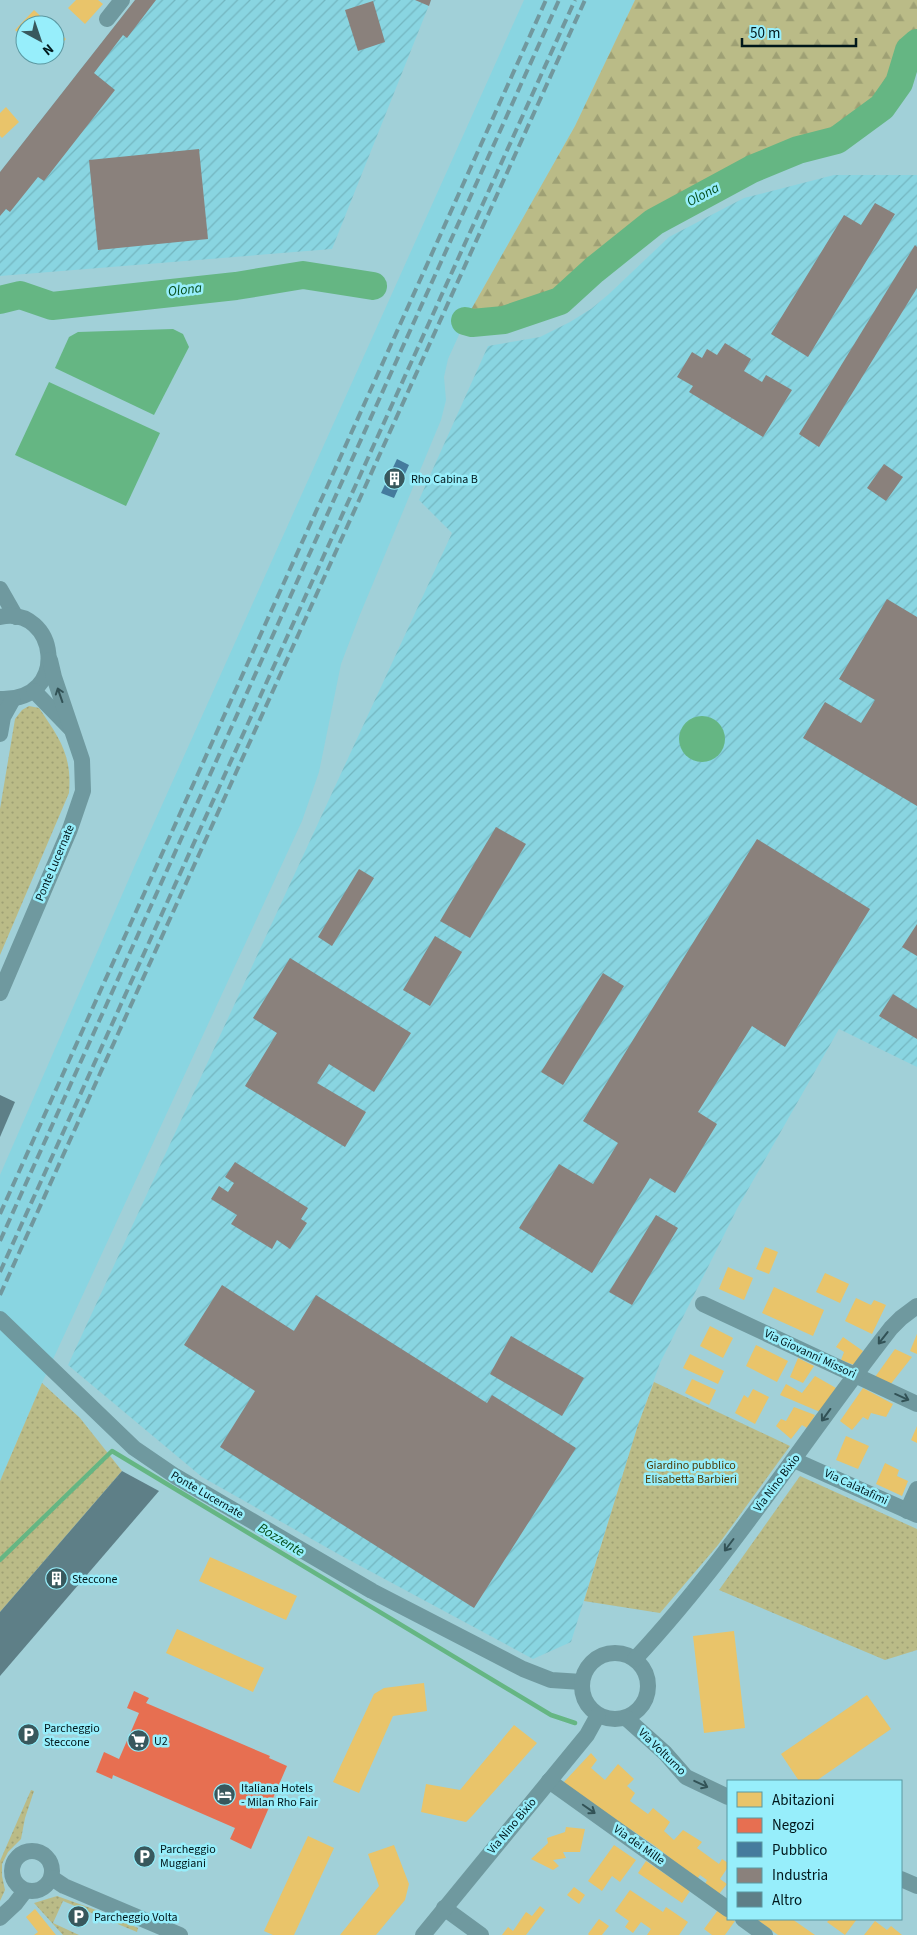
<svg xmlns="http://www.w3.org/2000/svg" width="917" height="1935" font-family="'Source Sans 3',sans-serif">
  <style>
    .built { fill: #89d5e1 }
    .industrial { fill: url(#industrial-furrows) }
    .grass { fill: url(#grass-dots) }
    .forest { fill: url(#forest-firs) }
    .water { fill: #65b683 }
    .homes { fill: #e9c46a }
    .shops { fill: #e76f51 }
    .public { fill: #457b9d }
    .industry { fill: #8a817c }
    .lines { fill: none; stroke-linecap: round; stroke-linejoin: round }
    .stream { stroke: #65b683; stroke-width: 4.5 }
    .river { stroke: #65b683; stroke-width: 28 }
    .building { fill: #5e7f87 }
    .minor { stroke: #6f999f; stroke-width: 16 }
    .rail { stroke: #71989e; stroke-width: 4; stroke-dasharray: 10 5; stroke-linecap: butt }
    .oneway { stroke: #325256 }
    .labels { text-anchor: middle; dominant-baseline: central; stroke-width: 5; stroke-linejoin: round; paint-order: stroke }
    .poi-label { font-size: 12px; fill: #00171b; stroke: #97eefb; text-anchor: start }
    .street-label { font-size: 12px; fill: #00171b; stroke: #97eefb }
    .park-label { font-size: 12px; fill: #4d3b06; stroke: #97eefb }
    .water-label { font-size: 14px; font-style: italic; fill: #054f1c; stroke: #97eefb }
  </style>
  <defs>
    <pattern id="industrial-furrows" width="10" height="10" patternUnits="userSpaceOnUse" patternTransform="scale(1.25)"><rect width="10" height="10" fill="#89d5e1"/><path d="M-1 1l2-2M0 10L10 0M9 11l2-2" fill="none" stroke="#74b6c0"/></pattern>
    <pattern id="grass-dots" width="8" height="8" patternUnits="userSpaceOnUse" patternTransform="scale(1.25)"><rect width="8" height="8" fill="#babb87"/><path d="M2 2h.1M6 6h.1" fill="none" stroke="#9ea074" stroke-width="1.8" stroke-linecap="round"/></pattern>
    <pattern id="forest-firs" width="22" height="20" patternUnits="userSpaceOnUse" patternTransform="scale(1.25)"><rect width="22" height="20" fill="#babb87"/><path d="M5 1l3.5 6h-7zM16 11l3.5 6h-7z" fill="#9ea074"/></pattern>
  </defs>
  <rect width="100%" height="100%" fill="#a1d0d8"/>
  <path class="built" d="M524,0H635L575,126L468,315L448,359L444,377L446,400L441,420L359,617L341,664L319,772L302,821L42,1383L0,1481V1175L135,865Z"/>
  <g class="industrial">
    <path d="M135,0H431L332,249L0,276V172Z"/>
    <path d="M834,175H917V1067L839,1029L738,1207L660,1363L638,1425L571,1642L533,1659L340,1555L202,1477L68,1365L452,533L419,500L488,346L540,337L570,322L591,309L609,294L669,237L744,198Z"/>
  </g>
  <g class="grass">
    <path d="M29,706L39,708C60,739 72,755 69,793L0,955V809L15,719L22,710Z"/>
    <path d="M654,1382L790,1446L718,1545L660,1613L584,1601L638,1425Z"/>
    <path d="M42,1383L80,1418L122,1471L0,1612V1481Z"/>
    <path d="M800,1476L917,1529V1650L885,1660L719,1590Z"/>
    <path d="M31,1790L34,1791L25,1818L21,1839L8,1852L2,1864V1876L5,1890L0,1901V1861Z"/>
    <path d="M57,1896L96,1910L94,1914L63,1901L53,1923L79,1935H63L34,1903Z"/>
    <path d="M110,1916L138,1928L137,1932L108,1920Z"/>
  </g>
  <path class="forest" d="M635,0H917V34L903,46L893,80L876,102L834,133L772,153L726,174L650,216L591,263L556,295L498,314L468,315L575,126Z"/>
  <g class="water">
    <path d="M173,329L183,334L189,347L154,415L55,368L69,337L78,332Z"/>
    <path d="M49,382L160,433L126,506L15,455Z"/>
    <circle cx="702" cy="739" r="23"/>
  </g>
  <g class="homes">
    <path d="M76,0H98L103,4L85,24L68,8Z"/>
    <path d="M34,10L50,25H25V39L15,30Z"/>
    <path d="M55,29L66,39L55,51Z"/>
    <path d="M6,107L19,122L2,138L0,136V113Z"/>
    <path d="M765,1247L778,1252L769,1274L756,1269Z"/>
    <path d="M728,1267L753,1278L744,1300L719,1289Z"/>
    <path d="M825,1273L849,1284L840,1303L816,1292Z"/>
    <path d="M774,1287L824,1310L813,1336L762,1313Z"/>
    <path d="M856,1298L871,1305L874,1300L886,1305L872,1334L845,1321Z"/>
    <path d="M710,1326L733,1338L723,1358L700,1346Z"/>
    <path d="M917,1334V1354L910,1351Z"/>
    <path d="M843,1337L863,1351L854,1365L841,1360L844,1352L836,1347Z"/>
    <path d="M756,1345L788,1361L777,1382L746,1366Z"/>
    <path d="M895,1349L912,1357L890,1385L875,1377Z"/>
    <path d="M690,1354L724,1371L718,1384L683,1368Z"/>
    <path d="M798,1358L814,1366L803,1383L790,1377Z"/>
    <path d="M815,1376L836,1388L820,1412L780,1395L786,1384L802,1393Z"/>
    <path d="M692,1379L716,1390L709,1405L685,1393Z"/>
    <path d="M863,1388L893,1404L886,1417L871,1413L868,1420L863,1417L852,1430L840,1421Z"/>
    <path d="M753,1389L769,1397L755,1424L735,1413L744,1395L748,1398Z"/>
    <path d="M794,1407L815,1415L807,1428L802,1425L791,1439L776,1426L781,1419L786,1421Z"/>
    <path d="M917,1426V1443L911,1440Z"/>
    <path d="M846,1436L869,1446L858,1469L836,1460Z"/>
    <path d="M885,1463L899,1470L897,1476L908,1481L902,1496L876,1484Z"/>
    <path d="M210,1557L297,1596L286,1620L199,1581Z"/>
    <path d="M177,1629L264,1668L253,1692L166,1653Z"/>
    <path d="M734,1631L745,1728L704,1733L693,1636Z"/>
    <path d="M424,1683L427,1711L393,1716L359,1793L333,1782L374,1694L384,1688Z"/>
    <path d="M867,1695L891,1729L816,1781H799L781,1754Z"/>
    <path d="M514,1725L537,1743L473,1815L466,1822L421,1812L426,1784L460,1790Z"/>
    <path d="M591,1753L597,1760L591,1768L605,1780L618,1764L634,1779L627,1786L635,1793L630,1801L648,1814L653,1808L670,1822L664,1831L674,1840L683,1830L702,1842L697,1848L719,1864L722,1859L728,1863V1867L720,1879L727,1884L719,1894L705,1884L707,1880L700,1875L697,1879L655,1846L563,1783Z"/>
    <path d="M566,1827L585,1829L580,1852H563L566,1858L553,1860L559,1866L553,1870L531,1859L548,1843L547,1838L565,1832Z"/>
    <path d="M308,1836L334,1848L294,1935H273L264,1931Z"/>
    <path d="M394,1845L409,1884L405,1900L376,1935H340L379,1886L368,1854Z"/>
    <path d="M614,1845L636,1860L620,1882L612,1876L602,1891L588,1881Z"/>
    <path d="M646,1861L690,1891L682,1903L638,1873Z"/>
    <path d="M574,1887L585,1895L579,1904L567,1895Z"/>
    <path d="M630,1890L663,1912L666,1907L688,1922L679,1935H647L651,1929L641,1922L633,1933L625,1927L629,1921L615,1911Z"/>
    <path d="M540,1906L545,1910L526,1935H502L508,1927L513,1931L526,1912L532,1916Z"/>
    <path d="M35,1909L56,1935H34L38,1932L26,1917Z"/>
    <path d="M718,1910L728,1917V1919L735,1921L725,1935H712L704,1929Z"/>
    <path d="M599,1919L609,1926L602,1935H589L588,1934Z"/>
    <path d="M756,1919H792L815,1935H778Z"/>
    <path d="M830,1919H857L845,1935L827,1922Z"/>
    <path d="M875,1921L887,1930L891,1926L902,1935H864Z"/>
  </g>
  <path class="shops" d="M134,1691L149,1698L146,1703L270,1756L269,1758L287,1766L251,1849L230,1839L235,1828L113,1775L112,1779L96,1772L104,1752L119,1759L139,1713L127,1708Z"/>
  <path class="public" d="M397,459L409,465L394,498L381,493Z"/>
  <g class="industry">
    <path d="M135,0H156L127,38L123,35L94,73L115,90L44,181L38,177L10,212L6,209L0,216V172Z"/>
    <path d="M415,0H431L429,6Z"/>
    <path d="M373,1L385,42L358,51L345,10Z"/>
    <path d="M199,149L208,239L98,250L89,160Z"/>
    <path d="M875,203L895,214L808,357L771,334L844,215L861,225Z"/>
    <path d="M915,245L917,247V288L819,447L799,434Z"/>
    <path d="M725,343L751,359L744,371L762,382L766,375L792,390L763,437L689,392L693,386L677,377L692,352L702,358L707,349L717,355Z"/>
    <path d="M884,464L903,477L886,501L867,488Z"/>
    <path d="M887,599L917,617V806L803,738L825,702L861,723L875,700L839,679Z"/>
    <path d="M496,827L526,844L470,938L440,921Z"/>
    <path d="M757,839L870,909L785,1047L752,1026L698,1112L717,1124L675,1193L650,1178L592,1273L519,1228L559,1164L593,1184L618,1143L583,1121Z"/>
    <path d="M359,869L374,878L332,946L318,937Z"/>
    <path d="M917,924V956L902,947Z"/>
    <path d="M435,936L462,952L430,1006L403,990Z"/>
    <path d="M290,958L411,1033L374,1092L329,1064L317,1083L366,1112L345,1147L245,1086L277,1033L253,1018Z"/>
    <path d="M603,973L624,986L563,1085L541,1072Z"/>
    <path d="M893,994L917,1009V1039L879,1016Z"/>
    <path d="M235,1162L308,1208L301,1219L307,1223L290,1249L277,1240L272,1249L231,1224L237,1215L211,1199L219,1186L228,1192L234,1183L225,1177Z"/>
    <path d="M656,1215L678,1228L632,1305L609,1292Z"/>
    <path d="M222,1285L294,1331L316,1295L487,1403L492,1395L576,1448L474,1608L220,1447L255,1391L184,1345Z"/>
    <path d="M511,1336L584,1378L562,1416L490,1374Z"/>
  </g>
  <g class="lines">
    <path class="stream" d="M0,1560L112,1451L551,1715L575,1723"/>
    <g class="river">
      <path d="M0,300L20,295L52,306L236,286L303,275L373,286"/>
      <path d="M465,321L472,323L504,320L560,301L594,270L654,222L752,169L798,150L837,140L882,107L899,83L909,50L917,43"/>
    </g>
  </g>
  <g class="building">
    <path d="M0,1095L15,1102L0,1137Z"/>
    <path d="M122,1471L159,1491L0,1676V1612Z"/>
  </g>
  <g class="lines">
    <g class="minor">
      <path d="M107,19L122,0"/>
      <path d="M0,589L16,617"/>
      <path d="M0,617C57,604 72,702 0,699"/>
      <path d="M34,691L70,728"/>
      <path d="M0,734L3,717L13,699"/>
      <path d="M0,993L70,829L83,791L82,760L54,677L50,660"/>
      <path d="M703,1304L917,1404"/>
      <path d="M0,1319L134,1448L175,1476L372,1591L523,1669L551,1680L582,1682"/>
      <path d="M794,1460L917,1515"/>
      <path d="M907,1511L917,1489"/>
      <circle cx="615" cy="1686" r="33"/>
      <path d="M635,1659C730,1557 805,1438 891,1328L901,1318L917,1306"/>
      <path d="M626,1718L665,1753L686,1777L728,1797"/>
      <path d="M549,1781L728,1909"/>
      <circle cx="32" cy="1871" r="20"/>
      <path d="M52,1878L64,1886L180,1935"/>
      <path d="M901,1879L917,1886"/>
      <path d="M444,1908L481,1935"/>
      <path d="M0,1918L15,1904L25,1891"/>
      <path d="M743,1919L765,1935"/>
      <path d="M423,1935L587,1735L598,1715"/>
    </g>
    <g class="rail">
      <path d="M0,1214L546,0"/>
      <path d="M0,1241L559,0"/>
      <path d="M0,1272L575,0"/>
      <path d="M0,1295L585,0"/>
    </g>
  </g>
  <defs><path id="oneway-shaft" d="M-6 0H5M1.5-3L5.5 0L1.5 3" fill="none" stroke-width="1.6" stroke-linecap="round" stroke-linejoin="round" transform="scale(1.25)"/></defs>
  <g class="oneway">
    <use href="#oneway-shaft" transform="translate(60 695) rotate(-109)"/>
    <use href="#oneway-shaft" transform="translate(883 1338) rotate(128)"/>
    <use href="#oneway-shaft" transform="translate(902 1397) rotate(24)"/>
    <use href="#oneway-shaft" transform="translate(826 1415) rotate(126)"/>
    <use href="#oneway-shaft" transform="translate(729 1545) rotate(127)"/>
    <use href="#oneway-shaft" transform="translate(701 1784) rotate(25)"/>
    <use href="#oneway-shaft" transform="translate(589 1809) rotate(35)"/>
  </g>
  <defs>
    <symbol id="building-disc" viewBox="-11 -11 22 22"><circle r="9.5" fill="#38585d" stroke="#97eefb"/><path d="M-4-6H4V6H1V3H-1V6H-4ZM-2.5-4.3h1.7v1.8h-1.7ZM.8-4.3h1.7v1.8H.8ZM-2.5-1h1.7V.8h-1.7ZM.8-1h1.7V.8H.8Z" fill="#fff"/></symbol>
    <symbol id="parking-disc" viewBox="-11 -11 22 22"><circle r="9.5" fill="#38585d" stroke="#97eefb"/><path d="M-3.5-5.5H1a3.5 3.5 0 0 1 0 7H-1V5.5H-3.5ZM-1-3.4V-.6H.8a1.4 1.4 0 0 0 0-2.8Z" fill="#fff"/></symbol>
    <symbol id="supermarket-disc" viewBox="-11 -11 22 22"><circle r="9.5" fill="#38585d" stroke="#97eefb"/><path d="M-6-5.5h2.5l.6 2H6L4.5 2H-2.5L-4.4-4H-6ZM-1.5 3.2a1.3 1.3 0 1 0 .1 0ZM3 3.2a1.3 1.3 0 1 0 .1 0Z" fill="#fff"/></symbol>
    <symbol id="hotel-disc" viewBox="-11 -11 22 22"><circle r="9.5" fill="#38585d" stroke="#97eefb"/><path d="M-6-4.5h1.5V1H6V5H4.5V3h-9V5H-6ZM-4 0a1.8 1.8 0 1 1 3.6 0ZM.5 0V-2.5h3Q6-2.5 6 0Z" fill="#fff"/></symbol>
  </defs>
  <g fill-rule="evenodd">
    <use href="#building-disc" x="382" y="466" width="25" height="25"/>
    <use href="#building-disc" x="44" y="1566" width="25" height="25"/>
    <use href="#parking-disc" x="16" y="1722" width="25" height="25"/>
    <use href="#supermarket-disc" x="126" y="1728" width="25" height="25"/>
    <use href="#hotel-disc" x="212" y="1782" width="25" height="25"/>
    <use href="#parking-disc" x="132" y="1844" width="25" height="25"/>
    <use href="#parking-disc" x="66" y="1904" width="25" height="25"/>
  </g>
  <g class="labels">
    <g class="poi-label">
      <text x="411" y="479">Rho Cabina B</text>
      <text x="72" y="1579">Steccone</text>
      <text x="44" y="1728">Parcheggio<tspan x="44" dy="14">Steccone</tspan></text>
      <text x="154" y="1741">U2</text>
      <text x="241" y="1788">Italiana Hotels<tspan x="241" dy="14">- Milan Rho Fair</tspan></text>
      <text x="160" y="1849">Parcheggio<tspan x="160" dy="14">Muggiani</tspan></text>
      <text x="94" y="1917">Parcheggio Volta</text>
    </g>
    <g class="street-label">
      <text transform="translate(55 863) rotate(-67)">Ponte Lucernate</text>
      <text transform="translate(810 1354) rotate(25)">Via Giovanni Missori</text>
      <text transform="translate(777 1483) rotate(-53)">Via Nino Bixio</text>
      <text transform="translate(856 1487) rotate(25)">Via Calatafimi</text>
      <text transform="translate(207 1495) rotate(30)">Ponte Lucernate</text>
      <text transform="translate(662 1752) rotate(44)">Via Volturno</text>
      <text transform="translate(512 1826) rotate(-50)">Via Nino Bixio</text>
      <text transform="translate(639 1845) rotate(35)">Via dei Mille</text>
    </g>
    <g class="park-label">
      <text x="691" y="1465">Giardino pubblico<tspan x="691" dy="14">Elisabetta Barbieri</tspan></text>
    </g>
    <g class="water-label">
      <text transform="translate(703 195) rotate(-28)">Olona</text>
      <text transform="translate(185 290) rotate(-7)">Olona</text>
      <text transform="translate(281 1540) rotate(31)">Bozzente</text>
    </g>
  </g>
  <rect x="727" y="1780" width="175" height="140" fill="#97eefb" stroke="#5b98a1"/>
  <rect x="737" y="1792" width="25" height="15" fill="#e9c46a" stroke="#5b98a1"/>
  <text x="772" y="1805" font-size="15" fill="#00171b">Abitazioni</text>
  <rect x="737" y="1818" width="25" height="15" fill="#e76f51" stroke="#5b98a1"/>
  <text x="772" y="1830" font-size="15" fill="#00171b">Negozi</text>
  <rect x="737" y="1842" width="25" height="15" fill="#457b9d" stroke="#5b98a1"/>
  <text x="772" y="1855" font-size="15" fill="#00171b">Pubblico</text>
  <rect x="737" y="1868" width="25" height="15" fill="#8a817c" stroke="#5b98a1"/>
  <text x="772" y="1880" font-size="15" fill="#00171b">Industria</text>
  <rect x="737" y="1892" width="25" height="15" fill="#5e7f87" stroke="#5b98a1"/>
  <text x="772" y="1905" font-size="15" fill="#00171b">Altro</text>
  <g transform="translate(40 40) rotate(140)"><circle r="24" fill="#97eefb" stroke="#5b98a1"/>
  <path d="M0-4L9 19L0 12L-9 19Z" fill="#38585d"/>
  <text y="-8" font-size="14" font-weight="bold" text-anchor="middle" fill="#00171b">N</text>
  </g>
  <path d="M742 38v8h114v-8" fill="none" stroke="#00171b" stroke-width="2.5"/>
  <text x="750" y="38" font-size="15" fill="#00171b" stroke="#97eefb" stroke-width="4" paint-order="stroke">50 m</text>
</svg>
